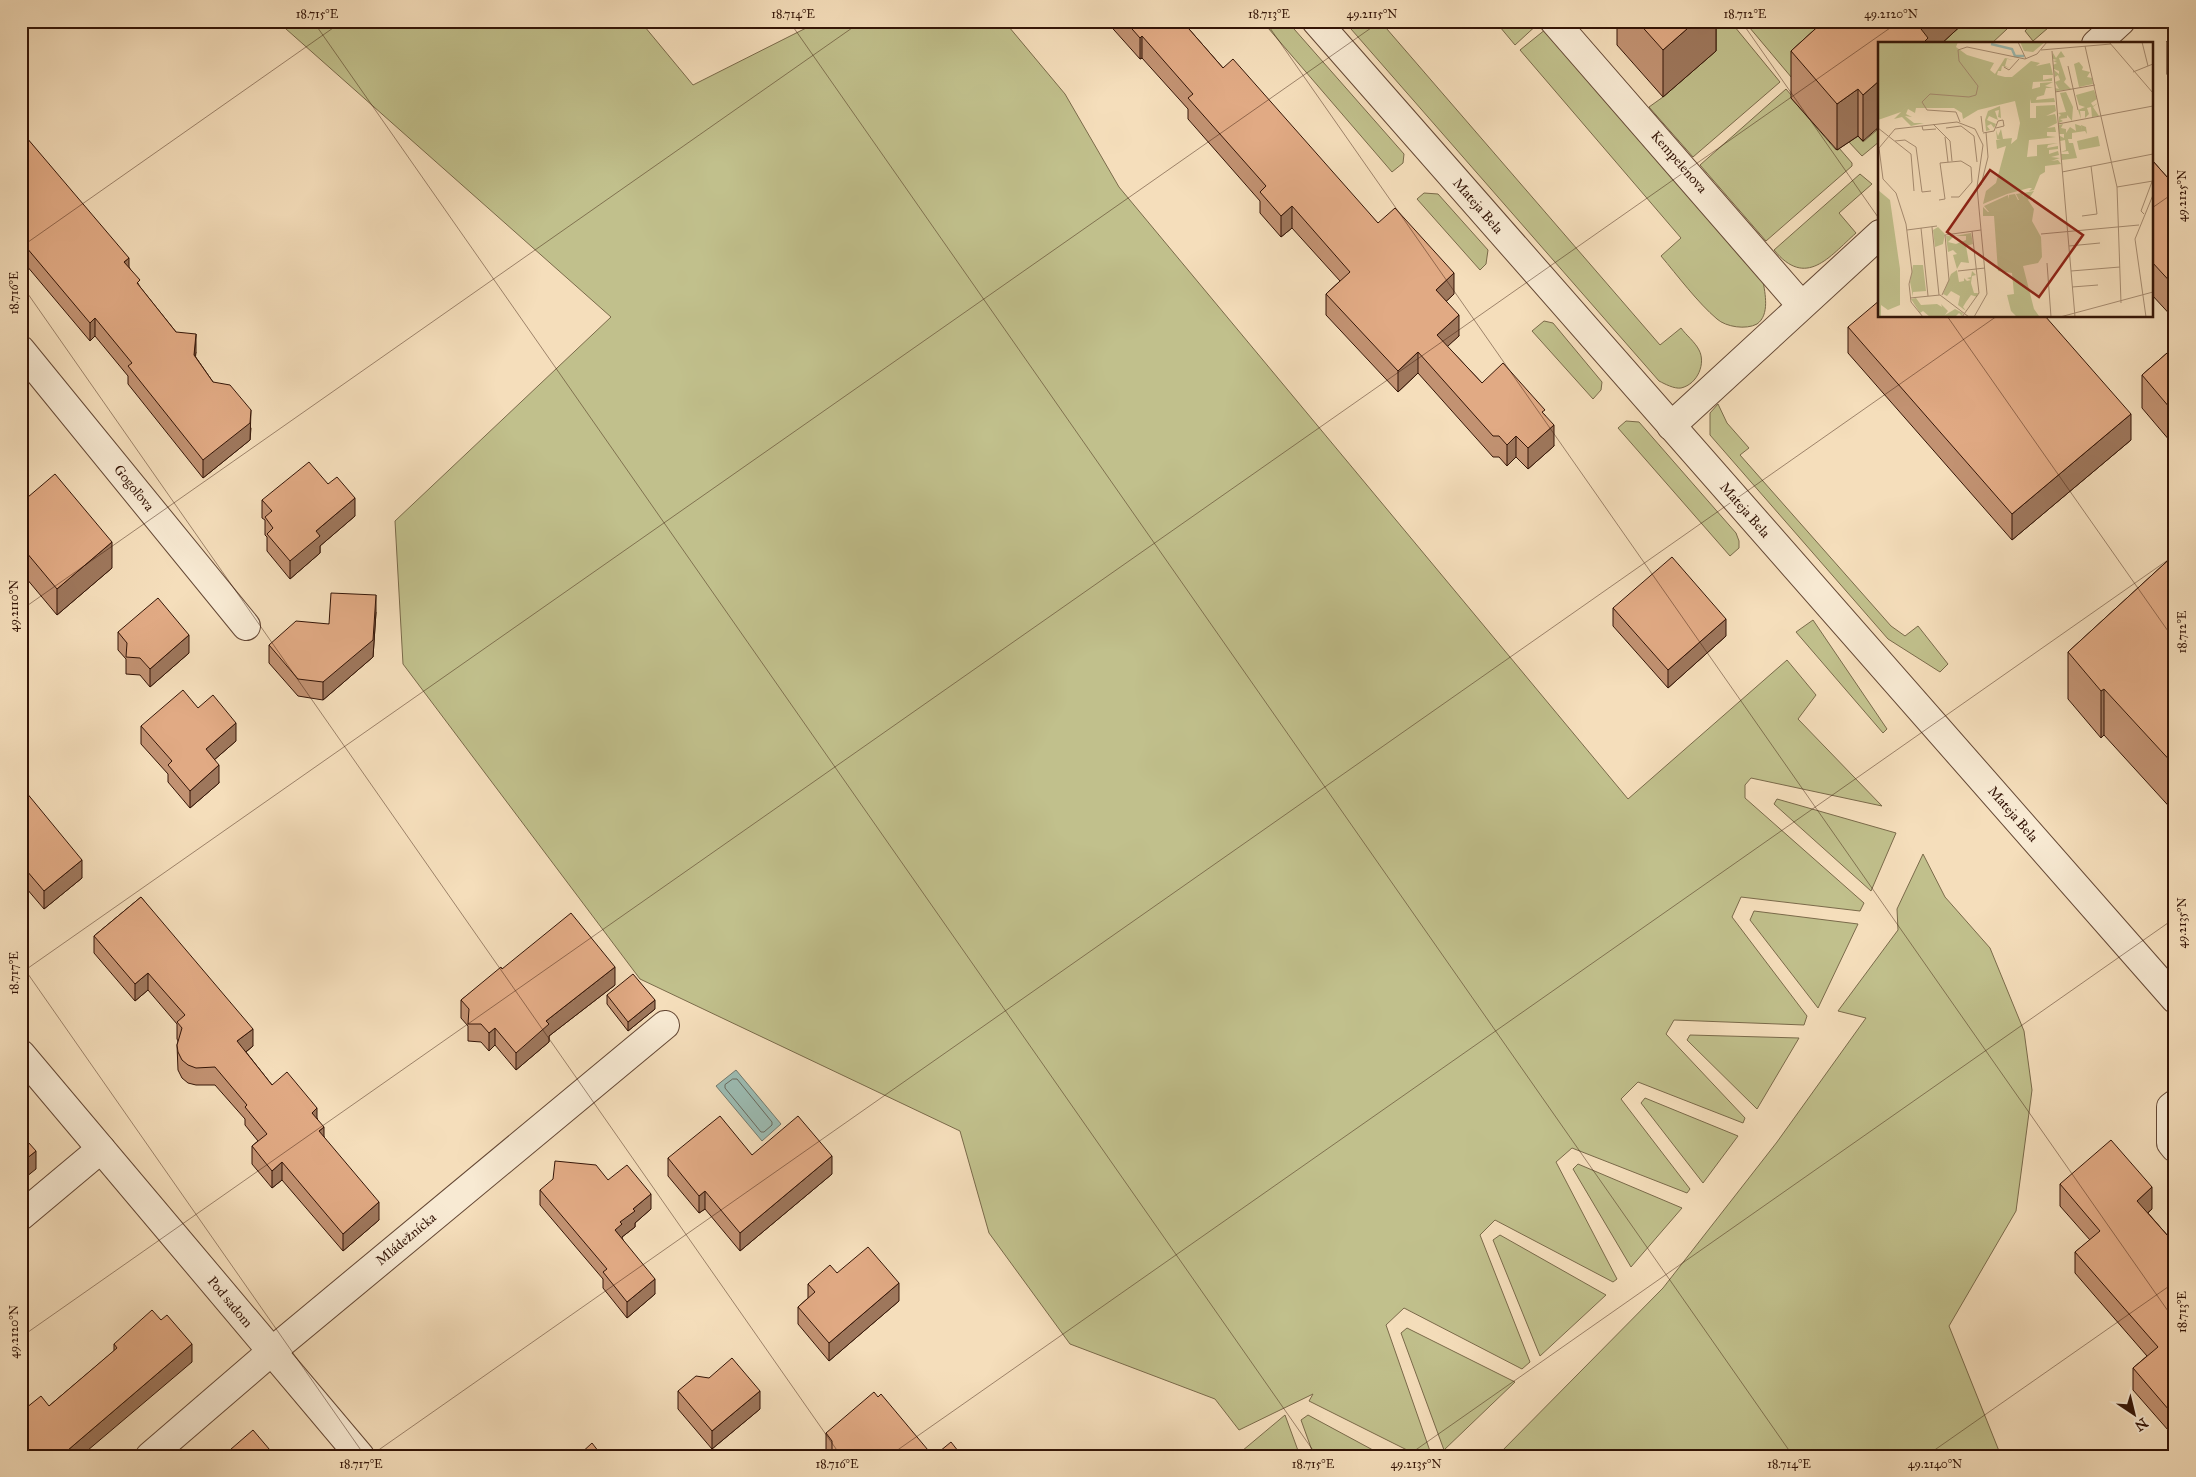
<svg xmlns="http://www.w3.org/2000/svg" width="2196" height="1477" font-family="'IM FELL Great Primer',serif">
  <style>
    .green { fill: #c1c08c; stroke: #7a6a4a }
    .water { fill: #9cbcb3; stroke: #72796e }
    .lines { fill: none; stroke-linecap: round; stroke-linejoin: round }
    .shore { stroke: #68685d; stroke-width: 1 }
    .minor-casing { stroke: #644734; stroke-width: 30 }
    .minor { stroke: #f8ead3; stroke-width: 28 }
    .wall { fill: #c29272; stroke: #341507 }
    .shaded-wall { fill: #9e775c; stroke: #341507 }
    .building { fill: #e1aa84; stroke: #341507 }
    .ticks { fill: none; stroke: #341507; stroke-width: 1; stroke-opacity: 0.45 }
    .labels { text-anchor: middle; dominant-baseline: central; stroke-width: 4; stroke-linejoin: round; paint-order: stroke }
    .street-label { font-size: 14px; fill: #341507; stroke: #f8ead3 }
    .inset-river { fill: none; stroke: #9cbcb3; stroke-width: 2.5 }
    .inset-road { fill: none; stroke: #a88e73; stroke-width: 1 }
    .view { fill: #8f2418; fill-opacity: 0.15; stroke: #8f2418; stroke-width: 2.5 }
    .inset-edge { fill: none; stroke: #341507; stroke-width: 2.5 }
    .neatline { fill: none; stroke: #341507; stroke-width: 2 }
    .ticks-label { font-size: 12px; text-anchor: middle; fill: #341507 }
  </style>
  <rect width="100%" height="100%" fill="#f5debb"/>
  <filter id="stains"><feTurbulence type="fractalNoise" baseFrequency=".004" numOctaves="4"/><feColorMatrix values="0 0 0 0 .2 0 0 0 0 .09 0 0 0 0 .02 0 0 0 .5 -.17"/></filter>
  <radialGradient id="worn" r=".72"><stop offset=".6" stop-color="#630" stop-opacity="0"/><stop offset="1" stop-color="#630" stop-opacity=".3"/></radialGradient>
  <g class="green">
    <path d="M277,21H640L693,85L820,21H1004L1065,94L1119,187L1628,799L1787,660L1816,695L1798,719L1882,806L1751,778L1745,785V798L1864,903L1860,911L1741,897L1732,917L1807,1016L1804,1025L1674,1020L1666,1034L1745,1118L1743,1123L1638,1082L1621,1099L1690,1189L1687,1193L1572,1148L1556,1162L1617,1279L1613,1282L1495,1220L1480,1235L1530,1362L1522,1369L1404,1308L1386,1325L1431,1454L1430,1456H1419L1309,1401L1313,1394L1239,1430L1215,1399L1070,1344L989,1233L960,1131L640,979L403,664L395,521L611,317Z"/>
    <path d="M1262,21H1287L1404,154L1403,163L1392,172Z"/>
    <path d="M1344,21H1380L1660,345L1681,328C1686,335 1695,342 1699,350C1706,363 1698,384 1681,388C1674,389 1665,384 1659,381Z"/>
    <path d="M1495,21H1539L1540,22L1515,45Z"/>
    <path d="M1704,21H1730L1780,82L1693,157L1649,107L1663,97Z"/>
    <path d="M1744,21H1818L1844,52L1797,84Z"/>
    <path d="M1964,21H2001L2007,29L1991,44H1945L1936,34H1952Z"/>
    <path d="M2034,21H2056L2033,41L2025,31Z"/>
    <path d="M1546,29L1763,281C1765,293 1770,315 1757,324C1746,330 1726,327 1717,319C1698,303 1677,275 1661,256L1681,238L1520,50Z"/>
    <path d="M1786,89L1792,96L1791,98L1836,150L1839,148L1852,163V166L1766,241L1700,165Z"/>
    <path d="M1880,113V141L1862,156L1848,141L1856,134L1863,142L1877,130L1870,121Z"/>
    <path d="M1860,174L1872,184L1839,213L1856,233C1829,257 1806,289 1774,250Z"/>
    <path d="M1424,193L1438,194L1488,250L1486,264L1480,270L1417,199Z"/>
    <path d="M1544,321L1553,323L1602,382L1601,390L1593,399L1532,331Z"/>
    <path d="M1718,404L1727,423L1749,448L1740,455L1891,626L1905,636L1918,626L1948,664L1940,672L1888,639L1710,435V413Z"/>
    <path d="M1626,421L1639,422L1736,533L1739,541V548L1730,556L1618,428Z"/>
    <path d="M1813,620L1887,729L1883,733L1796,632Z"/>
    <path d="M1777,799L1896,833L1871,891L1774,804Z"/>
    <path d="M1923,854L1945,897L1990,948L2024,1031L2032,1090L2016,1211L1949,1326L2001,1456H1497L1663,1288L1777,1142L1866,1018L1838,1011L1898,930L1897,909Z"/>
    <path d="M1754,911L1858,924L1818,1008L1750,920Z"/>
    <path d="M1690,1035L1799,1038L1757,1109L1687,1040Z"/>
    <path d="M1645,1098L1738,1136L1703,1183L1641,1103Z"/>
    <path d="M1578,1164L1682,1208L1631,1267L1573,1169Z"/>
    <path d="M1500,1235L1606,1295L1540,1356L1493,1240Z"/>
    <path d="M1407,1328L1515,1382L1444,1450L1401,1333Z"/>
    <path d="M1285,1415L1300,1456H1236Z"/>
    <path d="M1308,1415L1384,1456H1314L1301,1420Z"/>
  </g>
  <path class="water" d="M736,1070L781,1124L762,1141L716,1086Z"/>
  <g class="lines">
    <path class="shore" d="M733,1079H737L772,1122V1125L764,1132H761L725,1088V1085Z"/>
    <defs>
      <g id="minor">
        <path d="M1316,21L2175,999"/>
        <path d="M1554,21L1801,305"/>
        <path d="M2096,44L2121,21"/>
        <path d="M21,350L246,626"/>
        <path d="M1671,426L1880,234"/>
        <path d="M21,1054L360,1456"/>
        <path d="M2175,1104L2171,1107V1143L2175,1148"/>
        <path d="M21,1216L101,1149"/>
        <path d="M150,1456L272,1351L665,1025"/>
      </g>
    </defs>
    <use href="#minor" class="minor-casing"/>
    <use href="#minor" class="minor"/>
  </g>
  <g class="wall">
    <path d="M1106,21H1182L1223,68L1378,223L1454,294L1446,301L1459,336L1447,346L1482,383L1545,415L1554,446L1528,469L1516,457L1507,466L1499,457H1493L1418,373L1398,392L1326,315V294L1340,281L1292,228L1281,237L1260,213V201L1188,119V109L1142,58L1140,59Z"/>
    <path d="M1617,21H1716V51L1663,97L1617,45Z"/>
    <path d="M1824,21H1966L1941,44H1880L1863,141L1858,136L1837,150L1791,98V51Z"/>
    <path d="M2175,38V94L2167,74V41Z"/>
    <path d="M21,131L129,267L140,287L176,332L196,352L195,356L213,382L251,428L250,440L203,478L128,384V376L95,336L90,341L21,259Z"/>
    <path d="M2152,160L2175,186V320L2152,295Z"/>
    <path d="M1848,327L2131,440L2012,540L1848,353Z"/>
    <path d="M2175,346L2170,441L2142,408V375Z"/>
    <path d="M328,484L355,516L320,546V553L290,579L267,551V537L265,535V520L262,518V500Z"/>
    <path d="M21,503L112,568L57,615L21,572Z"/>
    <path d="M2175,554V813L2104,735L2101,738L2068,699V652Z"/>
    <path d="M1613,608L1726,636L1668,688L1613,626Z"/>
    <path d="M376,612L373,657L323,700L298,696L269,663V645L329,624Z"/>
    <path d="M118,632L189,653L150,687L140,675L126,674V659L118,650Z"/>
    <path d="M198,708L236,741L214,760L219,783L190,808L168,782V774L141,744V726Z"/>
    <path d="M21,769L22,787L82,878L44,909L21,882Z"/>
    <path d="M141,897L253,1046L246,1052L272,1085L317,1118L324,1137L379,1220L343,1251L282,1180L272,1188L252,1164V1146L258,1141L245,1125V1119L215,1085H196L188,1083L182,1078L178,1070L177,1045L178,1041L177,1039V1024L148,990L135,1001L94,953V936Z"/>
    <path d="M502,969L615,985L549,1036V1042L516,1070L495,1045L489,1051L481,1042L468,1041V1026L461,1018V1000Z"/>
    <path d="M607,995L655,1009L628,1031L607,1004Z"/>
    <path d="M752,1155L832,1174L740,1251L705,1209L699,1213L668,1176V1158Z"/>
    <path d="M608,1180L651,1209L635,1223V1227L622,1237V1238L655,1294L627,1318L603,1288V1279L540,1205V1190Z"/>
    <path d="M2060,1184L2152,1209L2148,1213L2175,1244V1438L2133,1390V1368L2147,1356L2075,1273V1252L2090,1240L2060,1206Z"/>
    <path d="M837,1273L899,1301L829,1361L798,1324V1307L808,1298V1284Z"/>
    <path d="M114,1344L192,1362L49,1406L114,1351Z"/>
    <path d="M678,1391L760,1409L712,1449L678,1409Z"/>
    <path d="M826,1433L933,1456H830L826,1451Z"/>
  </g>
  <g class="shaded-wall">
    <path d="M1696,21H1716V51L1663,97V50Z"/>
    <path d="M1930,21H1966L1941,44H1921V29Z"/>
    <path d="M1142,36V58L1140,59V38Z"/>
    <path d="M1880,80V126L1863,141V95Z"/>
    <path d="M1858,89V136L1837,150V104Z"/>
    <path d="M1292,206V228L1281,237V216Z"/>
    <path d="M129,258V276L124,262Z"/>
    <path d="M1454,273V294L1436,311V290Z"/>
    <path d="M1459,315V336L1437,356V335Z"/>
    <path d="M95,318V336L90,341V323Z"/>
    <path d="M196,334V352L194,372V355Z"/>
    <path d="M1418,352V373L1398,392V371Z"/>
    <path d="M2175,404V437L2170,441V408Z"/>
    <path d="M251,410L250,440L203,478V460Z"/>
    <path d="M2131,414V440L2012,540V514Z"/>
    <path d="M1554,425V446L1528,469V448Z"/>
    <path d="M1516,436V457L1507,466V445Z"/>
    <path d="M355,498V516L320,546V553L290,579V561L316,531Z"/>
    <path d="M112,542V568L57,615V589Z"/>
    <path d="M376,595V612L373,657L323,700V682Z"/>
    <path d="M1726,619V636L1668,688V670Z"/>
    <path d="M189,635V653L150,687V669Z"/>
    <path d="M2104,689V735L2101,738V691Z"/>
    <path d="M236,723V741L206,767V749Z"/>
    <path d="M219,765V783L190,808V791Z"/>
    <path d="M21,770H22L21,788Z"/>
    <path d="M82,860V878L44,909V891Z"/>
    <path d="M615,967V985L549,1036V1042L516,1070V1053L546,1021Z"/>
    <path d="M148,973V990L135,1001V984Z"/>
    <path d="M655,1000V1009L628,1031V1022Z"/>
    <path d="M495,1028V1045L489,1051V1033Z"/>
    <path d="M253,1029V1046L237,1059V1041Z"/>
    <path d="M317,1108V1126L312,1113Z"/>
    <path d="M324,1127V1145L319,1131Z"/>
    <path d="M36,1151V1169L21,1181V1163Z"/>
    <path d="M832,1156V1174L740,1251V1233Z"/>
    <path d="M282,1162V1180L272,1188V1171Z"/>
    <path d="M2152,1187V1209L2137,1222V1201Z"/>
    <path d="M705,1191V1209L699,1213V1196Z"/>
    <path d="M651,1194V1209L635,1223V1227L622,1237V1240L615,1230L620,1222L633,1209Z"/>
    <path d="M379,1202V1220L343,1251V1234Z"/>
    <path d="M655,1279V1294L627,1318V1302Z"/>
    <path d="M899,1283V1301L829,1361V1343Z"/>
    <path d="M192,1344V1362L81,1456H61Z"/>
    <path d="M760,1391V1409L712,1449V1431Z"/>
  </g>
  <g class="building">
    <path d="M1125,21H1182L1223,68L1233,59L1378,223L1395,208L1454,273L1436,290L1459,315L1437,335L1482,383L1503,363L1545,410L1542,412L1554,425L1528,448L1516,436L1507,445L1499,436H1493L1418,352L1398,371L1326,294L1350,272L1292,206L1281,216L1260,192L1266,186L1188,98L1193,94L1142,36L1140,38Z"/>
    <path d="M1637,21H1696L1663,50Z"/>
    <path d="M1824,21H1930L1921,29L1928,38L1922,44H1880V80L1863,95L1858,89L1837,104L1791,51Z"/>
    <path d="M2175,38V61L2167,41Z"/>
    <path d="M21,131L129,258L124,262L140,280L137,283L176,332L196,334L194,355L213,382L230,385L251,410L250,423L203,460L128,366L132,363L95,318L90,323L21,241Z"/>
    <path d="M2152,160L2175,186V287L2152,262Z"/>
    <path d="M1880,300V316H2045L2131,414L2012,514L1848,327Z"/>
    <path d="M2175,346V404L2170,408L2142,375Z"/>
    <path d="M309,462L328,484L337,477L355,498L316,531L320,536L290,561L267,534L273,528L265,517L272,511L262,500Z"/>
    <path d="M55,474L112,542L57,589L21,546V503Z"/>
    <path d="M2175,554L2174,626L2175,766L2104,689L2101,691L2068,652Z"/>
    <path d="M1672,557L1726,619L1668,670L1613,608Z"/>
    <path d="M331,593L376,595L373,640L323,682L298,679L269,645L296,621L329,624Z"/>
    <path d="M158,598L189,635L150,669L140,658L126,657L127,643L118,632Z"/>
    <path d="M183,690L198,708L213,695L236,723L206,749L219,765L190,791L168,765L172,761L141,726Z"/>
    <path d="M21,786L82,860L44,891L21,864Z"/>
    <path d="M141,897L253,1029L237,1041L272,1085L287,1072L317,1108L312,1113L324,1127L319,1131L379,1202L343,1234L282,1162L272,1171L252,1146L267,1134L245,1107L247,1105L215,1067L196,1068L188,1065L182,1060L178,1052L177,1045L182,1028L177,1022L185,1015L148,973L135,984L94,936Z"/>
    <path d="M571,913L615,967L546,1021L549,1024L516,1053L495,1028L489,1033L481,1024H468L469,1009L461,1000L501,967L502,969Z"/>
    <path d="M633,974L655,1000L628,1022L607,995Z"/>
    <path d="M720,1116L752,1155L798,1116L832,1156L740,1233L705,1191L699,1196L668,1158Z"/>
    <path d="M21,1134L36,1151L21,1163Z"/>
    <path d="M2111,1140L2152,1187L2137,1201L2175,1244V1417L2133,1368L2158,1347L2075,1252L2100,1231L2060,1184Z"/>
    <path d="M555,1161L596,1165L608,1180L627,1165L651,1194L633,1209L635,1211L620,1222L622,1224L615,1230L655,1279L627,1302L603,1272L607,1269L540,1190L553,1179Z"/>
    <path d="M868,1247L899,1283L829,1343L798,1307L815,1292L808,1284L830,1265L837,1273Z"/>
    <path d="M152,1310L161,1320L167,1315L192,1344L61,1456H21V1412L41,1396L49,1406L117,1348L114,1344Z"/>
    <path d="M732,1358L760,1391L712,1431L678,1391L696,1376L709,1378Z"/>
    <path d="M874,1392L878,1397L881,1394L933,1456H863L862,1454L860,1456L832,1455V1441L826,1433Z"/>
    <path d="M253,1430L275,1456H223Z"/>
    <path d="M951,1442L962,1456H934Z"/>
    <path d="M592,1443L602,1456H578Z"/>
    <path d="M2175,1445V1456H2167L2165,1453Z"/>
  </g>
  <path class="ticks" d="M313,21L1317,1456M789,21L1793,1456M1265,21L2175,1321M1741,21L1880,220M2152,208L2175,192M21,247L343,21M21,284L841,1456M1947,316L2175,641M21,610L862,21M21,964L365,1456M21,973L1381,21M21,1337L1900,21M370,1456L1997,316M889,1456L2175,555M1407,1456L2175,918M1926,1456L2175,1282"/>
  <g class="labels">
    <g class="street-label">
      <text transform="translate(1679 162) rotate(49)">Kempelenova</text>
      <text transform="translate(1478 206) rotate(49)">Mateja Bela</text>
      <text transform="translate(134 488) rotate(51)">Gogoľova</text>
      <text transform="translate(1745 510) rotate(49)">Mateja Bela</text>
      <text transform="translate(2013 814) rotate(49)">Mateja Bela</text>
      <text transform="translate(406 1239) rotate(-40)">Mládežnícka</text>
      <text transform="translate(230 1302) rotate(50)">Pod sadom</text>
    </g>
  </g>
  <g transform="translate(1878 42)">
    <rect width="275" height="275" fill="#f5debb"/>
    <path d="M0,0H80L78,5L89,13L116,21L112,28L117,32L127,16L136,18L129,17L127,24L132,26L124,24L123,29H120L119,33L127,35H134L153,19L162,21L158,24L172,21L175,33H165V38L174,36V39L155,40L154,47L162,45V41L175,40L167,44L175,46H168L166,53L159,55L158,58L176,56L177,60L153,61L152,57V76H158V64L177,63L178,69L168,74L177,72L178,75L179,81L169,86L177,85L178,90H169V94L178,95L151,98L149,115L159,114V103L180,101L170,103L169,106L180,104V107L171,108V112L180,109L181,113L173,115L182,116L173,119L180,118L183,122L167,124V130L162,133L156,148L151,149L154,146H151L129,152L105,162L108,149L118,141L128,104L119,107L118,98L123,97H119L118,88L120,94L123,87L125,97L134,96L133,102L139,97L142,81L137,59L100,68L85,77L84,71L76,66H38L37,71L30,67L28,72L34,75L27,74L36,81H46L33,84L24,75L16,77L31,62L23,70L0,78ZM142,0H167L155,10L146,9ZM183,9L187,15L181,16L188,37L186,40L193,47L178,49L177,46L181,47L177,40L182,38L180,33L177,35L176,28L181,32V29L176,27L175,23L179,21L175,19L179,18L175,17V11L178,16ZM201,20L205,25L204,28L212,30L209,35L214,36L215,42L201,45L196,22ZM216,48L219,57L213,61L215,64L220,61L215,65L221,74L214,75L213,65L209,66L211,72L207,76V69H202L203,77L200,68L207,65L201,63L198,53ZM188,50L195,65L194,79L189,73V76L182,77L185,79L181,81V75L183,73L180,71L188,70L182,51ZM122,64L123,76L120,75L121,68L117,69L120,78L111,74L109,78L118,82L116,86L113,82L109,84L112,88L108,89L107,78L110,69ZM185,82L183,86L188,87V91L192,85L198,89L197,82L203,84L204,89L203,83L208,85L209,92L207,89L194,91V97H190L191,101H195L199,116L184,118L183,112H191L190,109L183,110L188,108L187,98L182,99V94L186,96V92H181V83ZM220,94L222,104L201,108L199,99ZM0,148L12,158L22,227V263L10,268L3,263V275H0ZM156,149L150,158L156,167L154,179L163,195L164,215L160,221L145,224L156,267L161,274L172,275H139L133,269L129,253L136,252L134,231L120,229L116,174H105V165L110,170H111L106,164L130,153V157L131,153L137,152L140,158H141L138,152L144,151L146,155L145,151ZM60,185L67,192L65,202L57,205L55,188ZM93,191L95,202L88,204L91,221L83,220L79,227L75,213L79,212L75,208L70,210L68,194L77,193L70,200L78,202L88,198V194H77ZM35,223H45L48,249L35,250V255L32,240ZM79,228L81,240L86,239V236L89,239L93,238L89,236L93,235L94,229L98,233L94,234L93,241L96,251H100L99,255L93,253L88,260L85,265L88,269L80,263L82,254L73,249L69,254L65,252L73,232ZM38,256L43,263L59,262L64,265L63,262L70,269L67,273L77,267L85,271L84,274L81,271L77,275H52L45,269L42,271L33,257Z" fill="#c1c08c"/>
    <path class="inset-river" d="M113,2L134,7L137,14H146"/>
    <path class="inset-road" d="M140,0L148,17M231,0L275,51M264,0L270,24M207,4L239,145L243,261M163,8L233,2M174,9L197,275M190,24L200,68M126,25L131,28L141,17M255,30L275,22M177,50L217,43M103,74L105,90M82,80L78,70L49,68L44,60L52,52L91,55L98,53L100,44L81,19L80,8L89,5L147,17L159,12L169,0M55,82L72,99L74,119M180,82L275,64M44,84L45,88L58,87M0,86L33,112L36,149M68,86L83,84L96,94L99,120M105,91L116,89L120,79L125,78L126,84L118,86M67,95L70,120M17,99L27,98L38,105L44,150L53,149M184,130L275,112M99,144L103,143L110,115L108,90M239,145L275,139M61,158L67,157L62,121L83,119L93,125L94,140L81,155H73M266,172L263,169L275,137M204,174L219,172L213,124M54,185L61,253M43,186L50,254M29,188L59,184M163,192L261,183M191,204L222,201M169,221L173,275M80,229L107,226M193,229L242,225M194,245L220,243M64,253L71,238L67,193L103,188M32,256L62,253L91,275M45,275L33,260L31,242L34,230L28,182L18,151L5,137L1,106L17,87L79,80L97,87L105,103L99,145L109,252L96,275M84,275L101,251L94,189M182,275L275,250M268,275L257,197L275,153"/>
    <path class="view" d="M112,128L205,193L161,255L69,190Z"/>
    <rect width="275" height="275" class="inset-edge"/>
  </g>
  <rect width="2196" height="1477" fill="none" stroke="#f5debb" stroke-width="55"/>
  <g transform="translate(2134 1414) rotate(145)" stroke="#f8ead3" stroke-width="4" paint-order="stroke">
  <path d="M0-4L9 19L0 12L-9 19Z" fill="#341507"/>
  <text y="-8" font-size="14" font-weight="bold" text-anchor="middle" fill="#341507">N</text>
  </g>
  <rect x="28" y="28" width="2140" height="1422" class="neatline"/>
  <g class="ticks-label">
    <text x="317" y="18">18.715°E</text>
    <text x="793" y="18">18.714°E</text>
    <text x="1269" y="18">18.713°E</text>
    <text x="1372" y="18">49.2115°N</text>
    <text x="1745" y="18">18.712°E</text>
    <text x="1891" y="18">49.2120°N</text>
    <text transform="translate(2182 196) rotate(-90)" y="4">49.2125°N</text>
    <text transform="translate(14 293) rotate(-90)" y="4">18.716°E</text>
    <text transform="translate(14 606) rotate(-90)" y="4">49.2110°N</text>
    <text transform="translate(2182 632) rotate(-90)" y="4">18.712°E</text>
    <text transform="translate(2182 923) rotate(-90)" y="4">49.2135°N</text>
    <text transform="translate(14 973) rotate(-90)" y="4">18.717°E</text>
    <text transform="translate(2182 1312) rotate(-90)" y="4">18.713°E</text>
    <text transform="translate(14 1332) rotate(-90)" y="4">49.2120°N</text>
    <text x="361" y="1468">18.717°E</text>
    <text x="837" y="1468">18.716°E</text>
    <text x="1313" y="1468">18.715°E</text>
    <text x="1416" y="1468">49.2135°N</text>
    <text x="1789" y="1468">18.714°E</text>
    <text x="1935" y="1468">49.2140°N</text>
  </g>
  <rect width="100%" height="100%" filter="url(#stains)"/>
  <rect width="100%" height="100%" fill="url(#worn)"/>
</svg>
